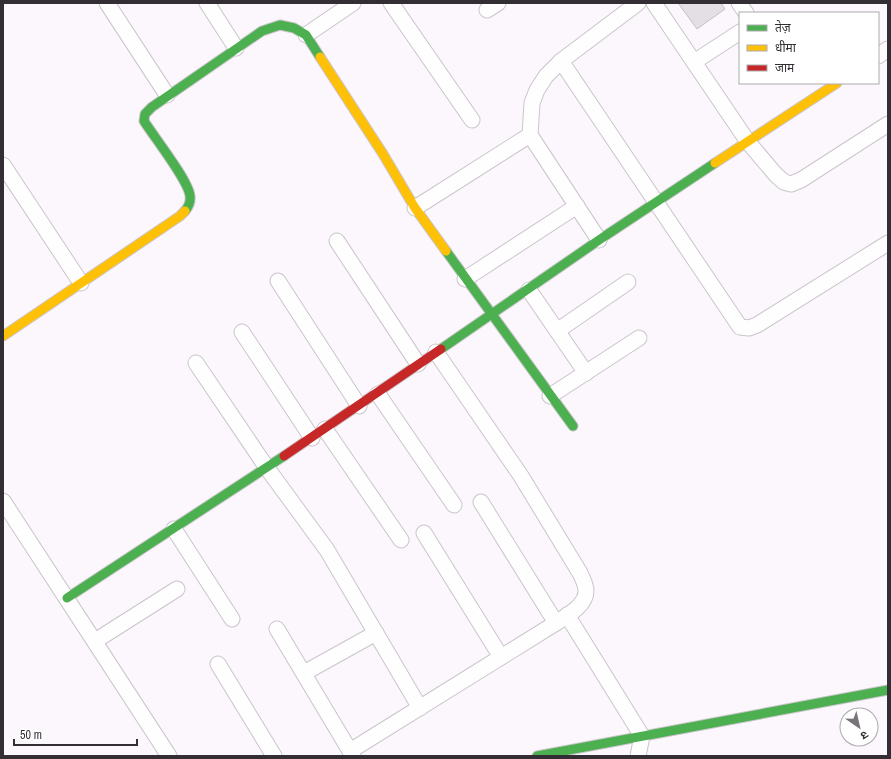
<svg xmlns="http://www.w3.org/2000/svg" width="891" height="759" font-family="'Archivo Narrow','Noto Sans Devanagari',sans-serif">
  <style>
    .building { fill: #e3dfe4; stroke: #c5c1c6 }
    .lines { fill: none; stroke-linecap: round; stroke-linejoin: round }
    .street-casing { stroke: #cac5ca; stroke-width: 17 }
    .fast-casing { stroke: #cac5ca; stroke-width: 11 }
    .slow-casing { stroke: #cac5ca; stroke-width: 11 }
    .jam-casing { stroke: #cac5ca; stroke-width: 11 }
    .street { stroke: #fefeff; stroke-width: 15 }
    .fast { stroke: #4caf50; stroke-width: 9 }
    .slow { stroke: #ffc107; stroke-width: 9 }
    .jam { stroke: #c62828; stroke-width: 9 }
  </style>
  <rect width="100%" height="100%" fill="#fbf7fc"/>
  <path class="building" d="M678,3H721L725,9L697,29Z"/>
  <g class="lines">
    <defs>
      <g id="street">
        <path d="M107,3L167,95"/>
        <path d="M207,3L236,48"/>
        <path d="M391,3L472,120"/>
        <path d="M654,3L748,142L776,175L784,182L791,184L801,180L888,124"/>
        <path d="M739,3L746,13"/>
        <path d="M487,10L498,3"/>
        <path d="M306,35L353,3"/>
        <path d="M878,56L888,49"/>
        <path d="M561,61L740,327L749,328L757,325L888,243"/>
        <path d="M694,62L740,32"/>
        <path d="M530,135L532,103L537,90L546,76L561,61L638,3"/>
        <path d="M3,165L81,283"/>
        <path d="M415,208L530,135L599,240"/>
        <path d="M337,241L418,364"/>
        <path d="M465,279L577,206"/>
        <path d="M278,281L359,406"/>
        <path d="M529,290L586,373"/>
        <path d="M557,331L628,282"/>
        <path d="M242,332L312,438"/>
        <path d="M196,363L267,468L327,550L420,708"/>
        <path d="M378,394L454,505"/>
        <path d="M550,396L639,338"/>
        <path d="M325,429L401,540"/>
        <path d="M3,501C58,586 114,671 169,756"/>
        <path d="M481,502L556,623"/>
        <path d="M174,529L232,619"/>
        <path d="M424,533L501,657"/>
        <path d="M567,615L642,736L638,756"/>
        <path d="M277,629L353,756"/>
        <path d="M95,641L177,589"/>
        <path d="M218,664L274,756"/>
        <path d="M304,673L376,633"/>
        <path d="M350,751L556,623C566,616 586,606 586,591C586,585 583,579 580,573L521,476L436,352"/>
      </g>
      <g id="fast">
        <path d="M185,211C189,206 191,202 190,196C189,181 154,137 144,121L145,114L152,107L262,31L280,25L294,28L306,35L320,57"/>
        <path d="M446,251L573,426"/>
        <path d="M441,349L599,240L715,163"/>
        <path d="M67,598L284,456"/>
        <path d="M537,756L888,690"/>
      </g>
      <g id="slow">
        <path d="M320,57L383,154L415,208L446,251"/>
        <path d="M715,163L837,83"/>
        <path d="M3,336L180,216L185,211"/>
      </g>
      <path id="jam" d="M284,456L441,349"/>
    </defs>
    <use href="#street" class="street-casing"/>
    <use href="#fast" class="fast-casing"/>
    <use href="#slow" class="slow-casing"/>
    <use href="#jam" class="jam-casing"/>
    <use href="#street" class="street"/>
    <use href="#fast" class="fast"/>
    <use href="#slow" class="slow"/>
    <use href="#jam" class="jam"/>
  </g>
  <rect width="891" height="759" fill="none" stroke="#332d34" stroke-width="8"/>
  <rect x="739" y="12" width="140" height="72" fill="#ffffff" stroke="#adabae"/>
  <rect x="747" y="25" width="20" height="6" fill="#4caf50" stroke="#adabae"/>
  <text x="775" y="32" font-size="12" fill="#332d34">तेज़</text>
  <rect x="747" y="45" width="20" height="6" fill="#ffc107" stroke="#adabae"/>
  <text x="775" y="52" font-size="12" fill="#332d34">धीमा</text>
  <rect x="747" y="65" width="20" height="6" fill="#c62828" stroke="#adabae"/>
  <text x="775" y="72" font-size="12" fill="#332d34">जाम</text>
  <g transform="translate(859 727) rotate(146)"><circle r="19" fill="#ffffff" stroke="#adabae"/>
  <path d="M0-3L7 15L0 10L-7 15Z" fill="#79747a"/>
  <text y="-6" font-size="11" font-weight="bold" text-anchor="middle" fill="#332d34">उ</text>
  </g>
  <path d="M14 739v6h123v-6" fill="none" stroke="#332d34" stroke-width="2"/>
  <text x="20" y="739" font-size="12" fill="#332d34" stroke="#ffffff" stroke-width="3" paint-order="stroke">50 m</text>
</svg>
